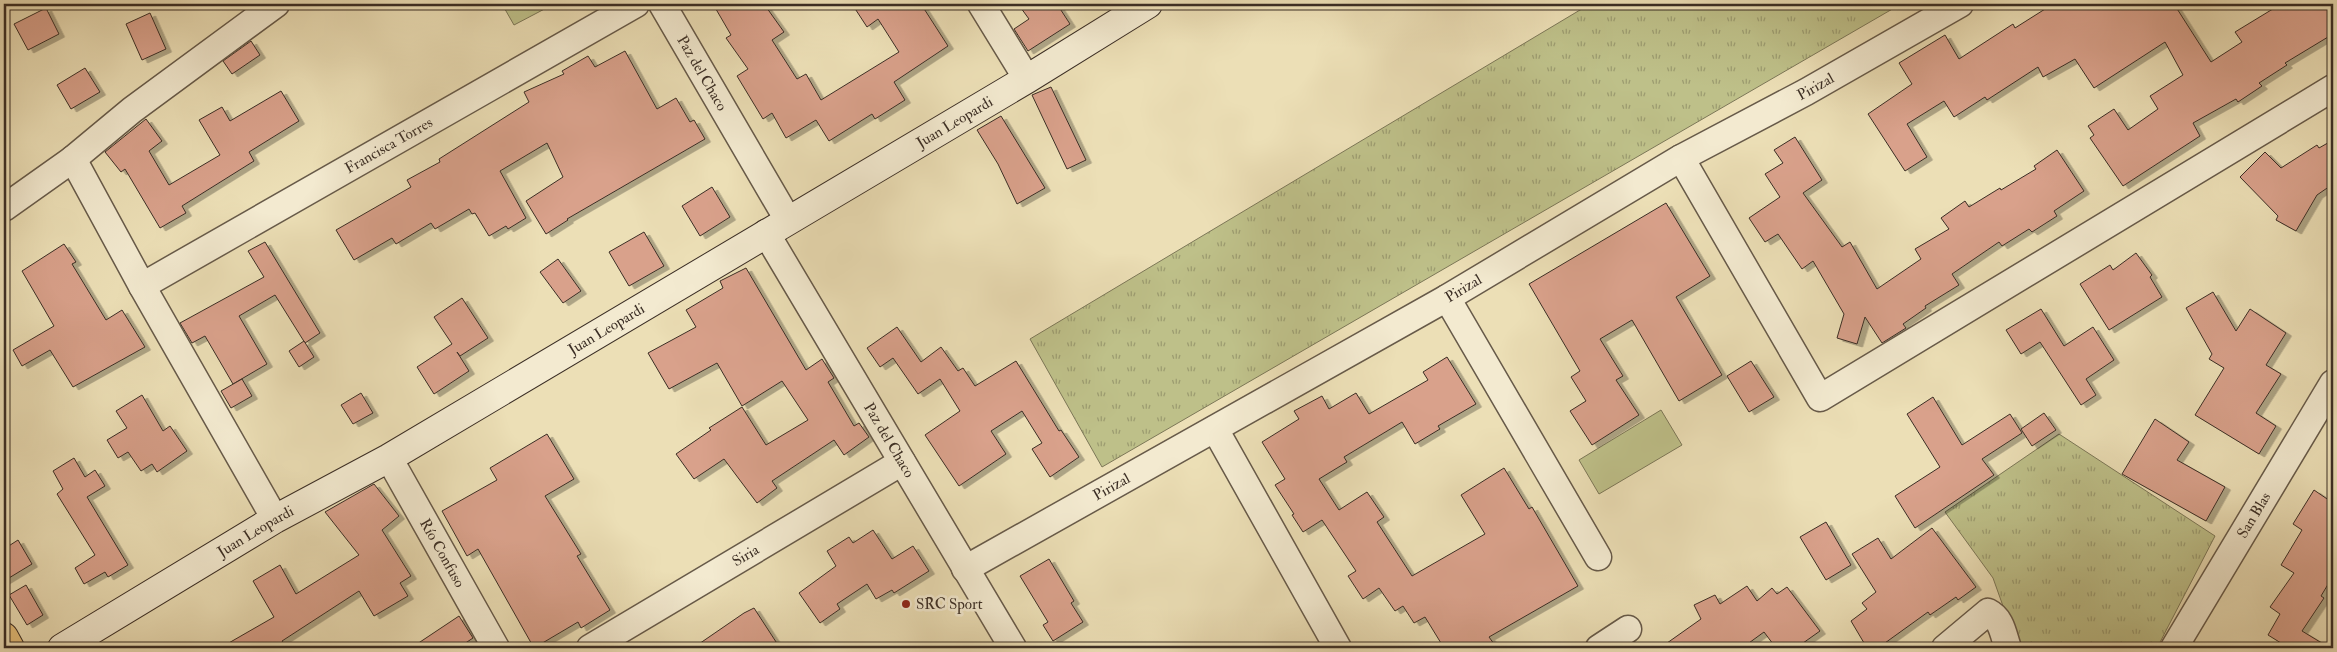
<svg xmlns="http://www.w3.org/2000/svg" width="2337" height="652" font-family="'IM FELL Double Pica',serif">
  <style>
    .grass { fill: #bec089; stroke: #7c7757 }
    .park { fill: url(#park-tufts); stroke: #7c7757 }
    .building { fill: #d9a18b; stroke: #3b2e25; filter: url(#shadow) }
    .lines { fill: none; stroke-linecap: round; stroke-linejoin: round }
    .street-casing { stroke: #675a49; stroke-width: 29 }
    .secondary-casing { stroke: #3b2e25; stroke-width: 30 }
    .primary-casing { stroke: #3b2e25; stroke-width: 30 }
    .street { stroke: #f3ead0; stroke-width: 26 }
    .secondary { stroke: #f3ead0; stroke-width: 28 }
    .primary { stroke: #e6c07b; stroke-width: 28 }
    .poi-dot { fill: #8f2418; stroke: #f3ead0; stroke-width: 2 }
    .labels { text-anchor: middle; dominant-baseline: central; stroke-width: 5; stroke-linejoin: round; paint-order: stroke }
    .street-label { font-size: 15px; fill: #3b2e25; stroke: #f3ead0 }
    .poi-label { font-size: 15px; fill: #3b2e25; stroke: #f3ead0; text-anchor: start }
  </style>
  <defs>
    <pattern id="park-tufts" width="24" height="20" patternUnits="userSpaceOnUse" patternTransform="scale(1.25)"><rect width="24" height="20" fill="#bec089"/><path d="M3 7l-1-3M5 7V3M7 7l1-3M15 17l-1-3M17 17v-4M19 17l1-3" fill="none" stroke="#9c9c70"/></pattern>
    <filter id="shadow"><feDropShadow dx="5.5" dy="3" stdDeviation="0" flood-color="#0004"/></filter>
  </defs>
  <rect width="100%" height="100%" fill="#ecdfb6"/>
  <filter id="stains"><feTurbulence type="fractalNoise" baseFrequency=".004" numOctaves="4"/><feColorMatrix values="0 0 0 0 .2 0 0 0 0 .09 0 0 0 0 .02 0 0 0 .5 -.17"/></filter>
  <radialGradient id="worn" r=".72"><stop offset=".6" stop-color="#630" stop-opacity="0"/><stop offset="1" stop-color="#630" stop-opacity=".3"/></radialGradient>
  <g class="grass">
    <path d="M502,4H554L514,25Z"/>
    <path d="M1661,410L1682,445L1599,494L1579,460Z"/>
  </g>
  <g class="park">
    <path d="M1590,4H1901L1102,467L1030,339Z"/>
    <path d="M2059,434L2215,536L2157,648H2018L1993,578L1945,512Z"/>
  </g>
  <g class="building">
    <path d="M713,4H764L784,32L772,40L797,79L806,74L821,100L899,52L878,19L867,27L852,4H921L948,46L894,82L905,100L875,119L872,114L829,141L816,120L786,138L772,113L763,119L737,76L748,69L726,38L731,35Z"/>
    <path d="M1018,4H1057L1070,24L1028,51L1014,29L1029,19Z"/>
    <path d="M2053,4H2174L2211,62L2242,42L2235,32L2281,4H2333V34L2285,63L2287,65L2259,83L2262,86L2238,102L2236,99L2193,123L2200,136L2123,186L2090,138L2094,135L2088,126L2114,109L2128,130L2158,109L2150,96L2183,75L2165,42L2094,88L2075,59L2043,77L2038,67L1987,100L1985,97L1954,117L1944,101L1907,124L1927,157L1905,171L1868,114L1912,84L1899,63L1945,35L1959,59L2013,24L2015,28Z"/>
    <path d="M46,8L59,34L28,50L14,24Z"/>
    <path d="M150,13L166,49L142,60L126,24Z"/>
    <path d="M251,41L260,55L232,74L223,61Z"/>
    <path d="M625,51L657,109L676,98L690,122L694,120L705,139L567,219L568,220L546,234L526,201L563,177L547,143L500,171L526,218L508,229L506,226L489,236L475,213L472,214L469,209L435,229L431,223L396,244L392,238L354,260L336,230L411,187L407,180L440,162L439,159L529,102L524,92L564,74L562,71L588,56L595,67Z"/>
    <path d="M85,68L100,92L71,109L57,85Z"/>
    <path d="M1051,87L1086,160L1067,169L1032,95Z"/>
    <path d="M281,91L299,121L249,152L254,161L182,206L186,213L160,228L125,169L121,172L105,152L146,119L162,141L149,151L169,185L220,155L199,120L222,107L230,121Z"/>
    <path d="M1001,116L1045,188L1017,204L998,164L977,130Z"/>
    <path d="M1795,137L1822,180L1803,193L1842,247L1850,242L1877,289L1921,259L1915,249L1949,229L1941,218L1965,201L1969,207L2000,188L2001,190L2036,169L2034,166L2057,150L2084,191L2054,211L2057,216L2032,232L2029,229L2002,246L1999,242L1952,274L1959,285L1925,306L1926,308L1903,324L1906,328L1882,343L1865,317L1857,344L1837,338L1844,314L1813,261L1802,269L1778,234L1765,242L1749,218L1780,197L1765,174L1783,163L1774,150Z"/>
    <path d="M2333,140V184L2317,195L2296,231L2276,220L2278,216L2240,177L2265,152L2281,168L2317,145L2319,148Z"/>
    <path d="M712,187L730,217L700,236L682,206Z"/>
    <path d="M1666,203L1710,276L1676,297L1722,375L1679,401L1632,320L1600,339L1623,376L1616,380L1639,415L1592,445L1570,411L1586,401L1571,377L1580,371L1529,284Z"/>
    <path d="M644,232L664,266L629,286L609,252Z"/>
    <path d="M265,242L320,333L305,343L275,295L239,316L267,364L233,384L205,336L192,343L180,323L264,277L248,251Z"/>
    <path d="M64,244L76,262L72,264L106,320L122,310L145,347L73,387L50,350L22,366L13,350L54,326L22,271Z"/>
    <path d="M2136,253L2152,275L2150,277L2162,297L2109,330L2080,284L2110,265L2113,270Z"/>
    <path d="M558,259L581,291L563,303L540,272Z"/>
    <path d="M746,268L806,370L822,359L834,378L828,382L854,426L859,423L869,437L844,455L834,440L772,481L777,488L757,503L724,459L694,479L676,454L711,430L709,428L742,407L766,445L808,420L782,381L742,406L717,363L669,389L648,353L696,327L686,310L723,288L720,281Z"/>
    <path d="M2213,292L2236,331L2250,309L2286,333L2266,365L2281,374L2256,413L2276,426L2259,454L2195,415L2224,368L2209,359L2212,354L2186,308Z"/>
    <path d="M462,298L488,338L460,356L457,352L469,371L434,394L417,367L452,344L434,317Z"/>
    <path d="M2041,309L2064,346L2093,327L2114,360L2086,379L2096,395L2081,405L2040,342L2021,354L2006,330Z"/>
    <path d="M897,327L921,362L941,347L958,371L963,368L975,386L1016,361L1059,431L1061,430L1079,457L1050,477L1032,449L1042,443L1022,411L991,431L1006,454L959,486L925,435L960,411L940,379L918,394L893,358L880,367L867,348Z"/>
    <path d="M304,341L314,357L299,367L289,351Z"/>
    <path d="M1447,357L1476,404L1438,426L1440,429L1415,444L1402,422L1344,457L1347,462L1319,479L1339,510L1367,492L1384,517L1377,522L1412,576L1485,534L1461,495L1504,468L1529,509L1532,507L1578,586L1489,637L1497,648H1444L1425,617L1414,623L1403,606L1395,611L1379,588L1363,599L1348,576L1356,571L1322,520L1303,532L1292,515L1294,514L1275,485L1285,479L1262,442L1299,419L1294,411L1322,396L1329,409L1356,393L1369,414L1428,380L1423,372Z"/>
    <path d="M1751,361L1774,397L1749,412L1727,376Z"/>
    <path d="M242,379L252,396L231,408L221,391Z"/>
    <path d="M361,393L373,413L353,424L341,405Z"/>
    <path d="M142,395L163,431L170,426L187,451L157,472L152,464L141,471L128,452L118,458L107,440L127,428L116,411Z"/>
    <path d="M1933,397L1962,445L2010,414L2022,433L1982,459L1994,475L1915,528L1895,496L1940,467L1907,414Z"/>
    <path d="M2044,413L2056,430L2032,446L2021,429Z"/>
    <path d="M2155,419L2189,442L2177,460L2225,487L2206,521L2122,474Z"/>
    <path d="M547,434L574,479L545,496L581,554L577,556L610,610L581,628L578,622L534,648L478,549L467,556L442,511L497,480L490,468Z"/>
    <path d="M74,458L85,477L95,470L105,486L87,497L128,565L108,577L105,572L84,584L75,568L95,555L57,494L63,489L53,471Z"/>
    <path d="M374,484L399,516L382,530L411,576L400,583L408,596L374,616L359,591L282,641L287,648H220L274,617L253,581L280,565L296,594L359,555L325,512Z"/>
    <path d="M2314,490L2333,503V576L2321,596L2324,598L2302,631L2330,648H2289L2268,635L2280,614L2270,607L2294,573L2281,565L2302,530L2293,524Z"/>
    <path d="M1826,522L1851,565L1826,580L1800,537Z"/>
    <path d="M1932,528L1976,587L1958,600L1956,597L1930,615L1928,612L1878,648H1867L1851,621L1867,609L1862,603L1876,592L1852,554L1878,538L1891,559Z"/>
    <path d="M873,530L892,559L913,546L929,571L894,593L892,590L876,599L867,584L837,604L840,609L820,623L799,593L836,566L827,551L849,537L853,543Z"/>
    <path d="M18,540L32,564L4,581V549Z"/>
    <path d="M1049,559L1074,601L1071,603L1083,622L1053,641L1043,625L1048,622L1020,576Z"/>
    <path d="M26,585L43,615L27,625L9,595Z"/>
    <path d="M1747,586L1757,601L1772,588L1777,594L1787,587L1820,631L1796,648H1776L1764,632L1742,648H1660L1701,619L1694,605L1715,595L1720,604Z"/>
    <path d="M754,608L780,648H693L744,613Z"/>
    <path d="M459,616L473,638L458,648H411Z"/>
  </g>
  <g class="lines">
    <defs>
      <g id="street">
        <path id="s1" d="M662,4L788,220"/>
        <path d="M981,4L1027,79"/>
        <path d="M1681,158L1820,398L2333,88"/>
        <path d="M73,159L142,286L275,519"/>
        <path d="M4,208L73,159L132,110L276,4"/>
        <path id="s2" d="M766,233L1013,648"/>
        <path id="s3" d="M142,286L636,4"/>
        <path d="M1447,298L1598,557"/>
        <path d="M1215,429L1338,648"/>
        <path id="s4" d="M389,458L496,648"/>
        <path id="s5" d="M965,569L1447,298L1681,158L1806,92L1960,4"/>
        <path id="s6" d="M590,648L902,462"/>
        <path d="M1599,648L1628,629"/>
        <path d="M1945,648L1988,612C2002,619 2003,634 2008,648"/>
        <path id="s7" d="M2174,648L2333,383"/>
      </g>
      <g id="secondary">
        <path id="s8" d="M62,648L275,519L389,458L1027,79L1148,4"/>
      </g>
      <path id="primary" d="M4,637L10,648"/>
    </defs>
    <use href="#street" class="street-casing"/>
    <use href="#secondary" class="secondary-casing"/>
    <use href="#primary" class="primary-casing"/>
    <use href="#street" class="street"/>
    <use href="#secondary" class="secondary"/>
    <use href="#primary" class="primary"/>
  </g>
  <circle class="poi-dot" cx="906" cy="604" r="5"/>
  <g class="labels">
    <g class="street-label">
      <text stroke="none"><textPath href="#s1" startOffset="80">Paz del Chaco</textPath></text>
      <text stroke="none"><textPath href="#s5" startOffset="978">Pirizal</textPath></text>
      <text stroke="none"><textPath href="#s8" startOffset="1036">Juan Leopardi</textPath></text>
      <text stroke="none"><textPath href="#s3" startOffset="284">Francisca Torres</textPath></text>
      <text stroke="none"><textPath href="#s5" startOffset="572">Pirizal</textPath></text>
      <text stroke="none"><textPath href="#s8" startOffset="631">Juan Leopardi</textPath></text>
      <text stroke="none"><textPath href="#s2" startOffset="241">Paz del Chaco</textPath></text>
      <text stroke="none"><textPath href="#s5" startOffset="168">Pirizal</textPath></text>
      <text stroke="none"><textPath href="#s7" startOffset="155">San Blas</textPath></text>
      <text stroke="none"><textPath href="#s8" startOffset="226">Juan Leopardi</textPath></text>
      <text stroke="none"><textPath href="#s4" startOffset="109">Río Confuso</textPath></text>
      <text stroke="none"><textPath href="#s6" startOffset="181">Siria</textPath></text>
    </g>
    <g class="poi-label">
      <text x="916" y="604">SRC Sport</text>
    </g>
  </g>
  <rect width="2337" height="652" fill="none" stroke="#ecdfb6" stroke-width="20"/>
  <rect x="5" y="5" width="2327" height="642" fill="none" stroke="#3b2e25" stroke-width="2.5"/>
  <rect x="10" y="10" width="2317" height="632" fill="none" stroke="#3b2e25"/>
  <rect width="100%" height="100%" filter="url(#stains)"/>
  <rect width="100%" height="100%" fill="url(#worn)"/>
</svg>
